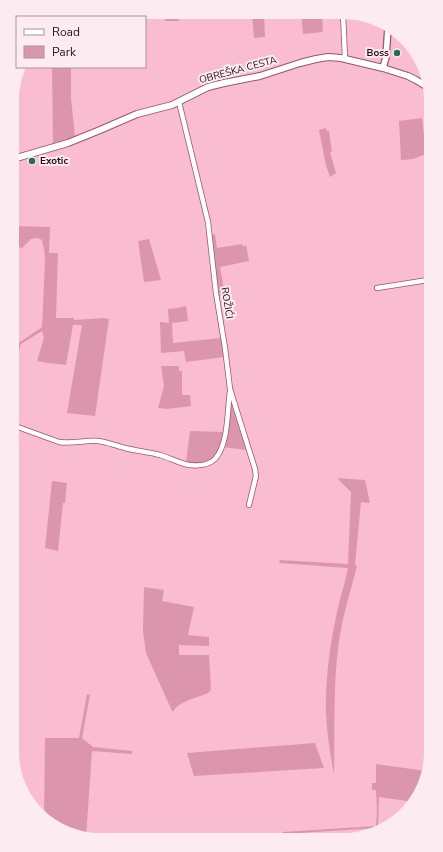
<svg xmlns="http://www.w3.org/2000/svg" width="443" height="852" font-family="'Nunito Sans',sans-serif">
  <style>
    .green { fill: #db96ae }
    .lines { fill: none; stroke-linecap: round; stroke-linejoin: round }
    .minor-casing { stroke: #98556f; stroke-width: 6 }
    .tertiary-casing { stroke: #98556f; stroke-width: 8 }
    .secondary-casing { stroke: #98556f; stroke-width: 8 }
    .minor { stroke: #fff; stroke-width: 4.5 }
    .tertiary { stroke: #fff; stroke-width: 5.5 }
    .secondary { stroke: #fff; stroke-width: 6 }
    .poi-dot { fill: #266a5c; stroke: #fcecf1; stroke-width: 1.5 }
    .labels { text-anchor: middle; dominant-baseline: central; stroke-width: 4; stroke-linejoin: round; paint-order: stroke }
    .poi-label { font-size: 10px; font-weight: bold; fill: #280e18; stroke: #fcecf1; text-anchor: end }
    .street-label { font-size: 10px; fill: #280e18; stroke: #fcecf1 }
  </style>
  <rect width="100%" height="100%" fill="#f9bcd1"/>
  <g class="green">
    <path d="M165,12H178L179,21H165Z"/>
    <path d="M252,13H264L265,37L254,38Z"/>
    <path d="M301,13H322L323,32L303,34Z"/>
    <path d="M52,67H71V98L75,137L53,145Z"/>
    <path d="M422,118L426,154L413,159L401,160L399,121Z"/>
    <path d="M326,128L327,131H329L332,152H330L336,173L330,177L326,166L319,130Z"/>
    <path d="M14,226L50,227L49,253H58L56,318H74V320L103,318L109,319L95,416L67,413L82,325H73L66,365L48,363L37,361L44,338L42,331L21,344L14,365V343L20,342L42,327L45,261L44,247L43,246L42,240L38,238L31,239L22,248L14,246Z"/>
    <path d="M215,234L217,248L242,244L243,247L246,245L249,261L220,267L225,295L219,296L211,235Z"/>
    <path d="M149,239L161,280L144,282L138,241Z"/>
    <path d="M186,306L188,321L172,323L173,343L221,338L224,357L186,362L184,351L161,353L160,322L169,323L168,309L177,308Z"/>
    <path d="M161,366H179V371H182V395H190L191,406L167,409L158,408L164,386Z"/>
    <path d="M230,400L246,450L223,447Z"/>
    <path d="M190,431L223,432C219,455 212,468 186,462Z"/>
    <path d="M337,478L365,480L370,503L361,502L355,565L357,566C350,593 341,621 338,649C333,690 335,732 334,774C330,754 327,734 326,713C325,681 330,644 337,612C340,598 345,583 348,568L279,563L280,560L348,564L351,492Z"/>
    <path d="M52,481L67,483L65,503H63L58,551L45,548Z"/>
    <path d="M144,587L164,590L162,601L194,607L188,635L209,637V646L179,645V655H209L211,689L210,691L208,693C199,697 177,702 174,711H172L146,653L143,631Z"/>
    <path d="M87,694L90,695L82,738L93,747L132,751V754L92,751L86,838L44,819L45,738H79Z"/>
    <path d="M315,743L324,768L194,776L187,753Z"/>
    <path d="M376,764L426,771L414,802L379,797L378,828L283,834V832L376,826L377,810L376,790H372V783H376Z"/>
  </g>
  <g class="lines">
    <defs>
      <g id="minor">
        <path d="M343,14L345,58"/>
        <path d="M179,102L208,222L216,293L225,348L230,389L255,469L256,476L249,505"/>
        <path d="M377,288L428,280"/>
        <path d="M15,426L59,442C72,444 85,440 98,441C107,442 116,446 125,448C136,451 149,452 160,455C170,458 179,463 189,465C198,466 208,466 215,459C229,443 227,411 230,391"/>
      </g>
      <path id="tertiary" d="M383,68L386,57L388,27"/>
      <path id="secondary" d="M13,159L68,143L100,130L137,114L172,105L208,87L224,83L260,76L300,63L316,59L328,57L341,58L383,68L408,76L416,80L426,86"/>
    </defs>
    <use href="#minor" class="minor-casing"/>
    <use href="#tertiary" class="tertiary-casing"/>
    <use href="#secondary" class="secondary-casing"/>
    <use href="#minor" class="minor"/>
    <use href="#tertiary" class="tertiary"/>
    <use href="#secondary" class="secondary"/>
  </g>
  <g class="poi-dot">
    <circle cx="397" cy="53" r="4"/>
    <circle cx="32" cy="161" r="4"/>
  </g>
  <g class="labels">
    <g class="poi-label">
      <text x="389" y="53">Boss</text>
      <text x="40" y="161" text-anchor="start">Exotic</text>
    </g>
    <g class="street-label">
      <text transform="translate(238 70) rotate(-15)">OBREŠKA CESTA</text>
      <text transform="translate(227 303) rotate(81)">ROŽIĆI</text>
    </g>
  </g>
  <path d="M0 0H443V852H0ZM100 19H343A81 81 0 0 1 424 100V752A81 81 0 0 1 343 833H100A81 81 0 0 1 19 752V100A81 81 0 0 1 100 19Z" fill="#fcecf1" fill-rule="evenodd"/>
  <rect x="16" y="16" width="130" height="52" fill="#fcecf1" stroke="#a7939a"/>
  <rect x="24" y="29" width="20" height="6" fill="#ffffff" stroke="#a7939a"/>
  <text x="52" y="36" font-size="12" fill="#280e18">Road</text>
  <rect x="24" y="46" width="20" height="12" fill="#db96ae" stroke="#a7939a"/>
  <text x="52" y="56" font-size="12" fill="#280e18">Park</text>
</svg>
